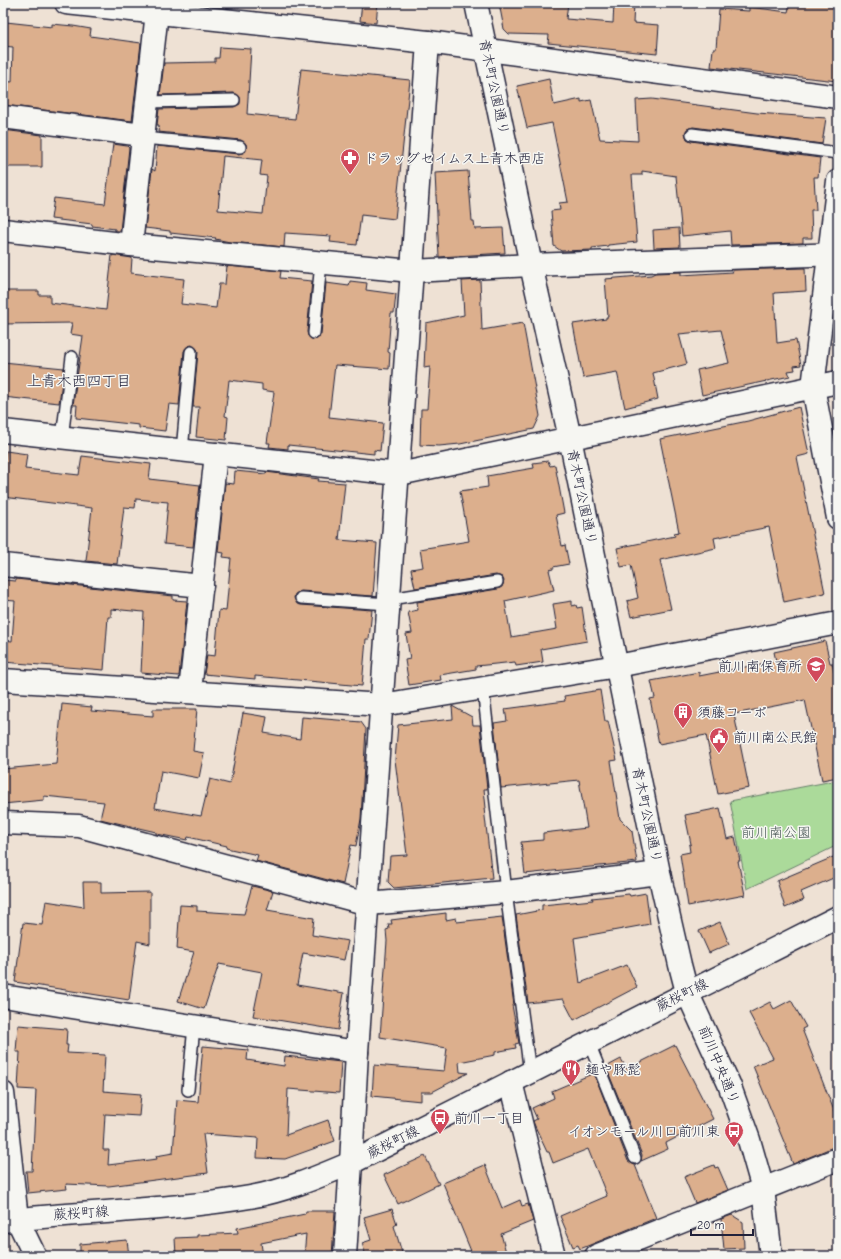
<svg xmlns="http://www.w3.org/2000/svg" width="841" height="1259" font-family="'Comic Neue','Klee One',sans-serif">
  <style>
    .green { fill: #abda9a; stroke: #667e6a }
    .building { fill: #dcaf8d; stroke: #22223b; fill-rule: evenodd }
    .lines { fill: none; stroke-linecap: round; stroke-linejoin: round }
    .lane-casing { stroke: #22223b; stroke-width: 14 }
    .street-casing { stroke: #22223b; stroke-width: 25 }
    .secondary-casing { stroke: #22223b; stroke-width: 25 }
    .lane { stroke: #f6f6f2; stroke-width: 11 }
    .street { stroke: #f6f6f2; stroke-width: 22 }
    .secondary { stroke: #f6f6f2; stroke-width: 22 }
    .labels { text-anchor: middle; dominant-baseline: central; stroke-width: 3; stroke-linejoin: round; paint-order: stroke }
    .street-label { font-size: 14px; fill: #22223b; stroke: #f6f6f2 }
    .poi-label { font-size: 14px; fill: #22223b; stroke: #f6f6f2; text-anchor: start }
    .park-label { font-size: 14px; fill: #4b5958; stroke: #f6f6f2 }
    .neighbourhood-label { font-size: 15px; fill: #22223b; stroke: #f6f6f2 }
  </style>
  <rect width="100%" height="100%" fill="#eee1d4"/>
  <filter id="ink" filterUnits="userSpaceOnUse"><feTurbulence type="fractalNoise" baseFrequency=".025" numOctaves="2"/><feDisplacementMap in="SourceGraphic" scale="8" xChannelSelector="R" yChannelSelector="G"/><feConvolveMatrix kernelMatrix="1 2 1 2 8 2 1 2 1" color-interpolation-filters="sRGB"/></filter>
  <g filter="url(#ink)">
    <path class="green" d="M838,780V845L747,889L730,801Z"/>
    <g class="building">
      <path d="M362,3H378L376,23L360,21Z"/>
      <path d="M499,3H568L566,19L613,23L614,3H634L633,23L659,25L657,54L548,43L549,35L509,34L504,29Z"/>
      <path d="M790,3H838L837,81L711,67L713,49H716L719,9L749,11V7L788,12Z"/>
      <path d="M6,22L52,27V24L73,26L91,29L90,36L141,43L132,121L3,105V81L12,82L13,47L3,46Z"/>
      <path d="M220,47L251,49L247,114L295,119L301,69L410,80L395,219L361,215L357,245L330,242L331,236L285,233L284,247L230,242L215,239L216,238L170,233V231L145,228L152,169L155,171L157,146L239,154L246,151V144L241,140L158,132L159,125H157L159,109L234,107L240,104V97L234,93L160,95L164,63L215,62V58H219ZM223,156L262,160L260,175L267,176L263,214L218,210Z"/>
      <path d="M549,79L554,105L581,99V102L591,100L600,139L638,141L636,100L652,99L757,113L826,118L822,144L693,127L687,129L685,133L687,139L691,141L820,158L818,177H814L816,210H811L812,238H803V243L731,245L730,231L682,236L676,176L642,171V175H632L637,242L608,245V246L592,248V250L561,251L554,246L551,211L560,210L559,203L568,202L552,123L527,128L517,86Z"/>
      <path d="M3,130L42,135V167H3Z"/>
      <path d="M113,144L127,146L129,148L120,231H115V229L92,226V224L51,219L54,198L105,204Z"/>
      <path d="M468,171L472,221H474L475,229L503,228L505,253L439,257L435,173Z"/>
      <path d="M679,228L680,247L654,248L653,230Z"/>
      <path d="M112,255L132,258L131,273L184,279L181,304L216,308L219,284H225L227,266L281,271L280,278L312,281L307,332L308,336L313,340L317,339L321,334L326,283L349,286L350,281L367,283L366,290L396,294L394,313H391L388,352L390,353L389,369L335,365L329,417L383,423L380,451L374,450V454L288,445V449L269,447L270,443H267L274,392L262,390V384L229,380L225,416L228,417L226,440L196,437L199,407H193L198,352L197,349L192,345L188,346L184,351L179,405L169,404L165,431L139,428V425L76,418L77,405H73L83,336L70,334L72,323L3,324V291H39V295H50V303L106,310Z"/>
      <path d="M805,268L806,291L774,293L777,343L796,340L801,365L794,366L795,370L788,371L790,376L702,395L697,370L729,363L721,330L679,334L687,364L653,373L658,399L625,408L617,372L583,378L573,324L606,319V317H608L605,279L651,275L655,273L681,272V275L733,272L732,270Z"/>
      <path d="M480,280L482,330L523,323L540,416L534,429L460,444L439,446L420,445L421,409H427L430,367L424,368L426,323L464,315L462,281Z"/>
      <path d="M3,362L64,368L59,403L3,397Z"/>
      <path d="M799,407L809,454L797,457L825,593L784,602L769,527L714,538L716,548L660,560L671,609L631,617L627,601L638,598L631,565L621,567L617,548L675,536L674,533L679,532L660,439L748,421Z"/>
      <path d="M6,451L27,454L25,469L79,475L82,456L151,464L149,479L200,485L193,547L164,544L168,502L136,499L135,508L124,507L117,564L86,561L92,508L3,497V475Z"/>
      <path d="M548,461L550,466L555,465L564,513L556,515L562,546L565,545L569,564L553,567V569L549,570L554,590L505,601L511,637L557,629L553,604L572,601V606L576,605L577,608L582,607L587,641L541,649L543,662L516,666L515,662L476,666V669L440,675L441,680L409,685L405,660L410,659L406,634L412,633L408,612L418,610L417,602L498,589L502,587L504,581L502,577L496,575L415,588L411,569L423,567L420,549L469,541L460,491L488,487L487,476L534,468L533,463Z"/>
      <path d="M235,471L266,474V472L319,479L318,481L345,483L339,540L377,543L373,596L301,591L295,594L294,598L297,604L301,605L372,610L369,639H366L362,686L255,676V679L204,674L207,655L215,656L219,610L226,611L231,558L223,557L224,553L218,552L225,483L234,484Z"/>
      <path d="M16,579L173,596V600L187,601L179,676L141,673L144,612L111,609V617H108L104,670L3,662V640L12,641L15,601L3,600V580L16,581Z"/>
      <path d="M825,641L830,663H832L834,672L838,671V777L822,780L805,700L734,714L749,788L718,794L706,735L659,744L650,699L655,698L651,681L699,672V676L776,661L774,652Z"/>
      <path d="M600,690L605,721H608L617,760L611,761L620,819L632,831L637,862L525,874L521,842L543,840V833L587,828L579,780L501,788L494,723L507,721L505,709L565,701L564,696Z"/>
      <path d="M62,704L92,707L91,711L153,716V709H197L193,751L204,753L199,778L161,771L155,808L201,816L210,779L230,784L243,713L267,717L264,733L300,739L302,717L361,722L366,729L361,819L356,846L351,845L343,884L256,861L258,855L226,848L227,846L188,837L187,840L162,835L156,834V832L100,819L104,802L44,796V800L3,804V769L56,764Z"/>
      <path d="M452,706L472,717L473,725H480L487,789H484L486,808H484L492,878L394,888L388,882L390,856L407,855L395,760L398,725L453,719Z"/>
      <path d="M720,808L727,839L735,837L740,861H738L745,895L688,906L680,854L690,852L689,845L691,844L685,815Z"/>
      <path d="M838,855V876L801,892L804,900L785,908L777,881Z"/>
      <path d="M83,882H101V893L150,892V944L137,941L129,1000L15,982L23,923L42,925L46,901L84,907Z"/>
      <path d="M252,886L273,891L267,910L314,918L312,935L348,941L344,960L303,953L297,985L344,993L338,1030L253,1016L262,972L219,964L204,1009L178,1001L194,952L177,949L180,905L197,906V911L244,914Z"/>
      <path d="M646,893L650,924L574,938L580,983L627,965L637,987L574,1020L563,999L528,1003L516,915L542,910V905L593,900L592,898L629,894L630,896Z"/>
      <path d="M446,913V920L456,918L457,922L502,917L514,1005H512L519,1043L515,1044L516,1048L495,1052V1055L459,1062L460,1072L468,1073L432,1092H421V1101L372,1096L374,1065L444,1071L447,1048L380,1037L387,941L386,930L389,929L388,924H392L391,920Z"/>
      <path d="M720,922L729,944L709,953L699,931Z"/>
      <path d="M791,1000L806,1027L802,1029L838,1121V1145L793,1164L753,1066L773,1058L749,1013L770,1002L774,1009Z"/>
      <path d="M18,1025L67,1029L66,1045H68L67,1053L105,1055L103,1091L141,1094L139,1116L105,1114L103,1150H109L108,1165L157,1159L156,1156L173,1153L177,1100L198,1102L203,1046L248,1050L247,1060L284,1066L285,1056L341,1062L339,1093L288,1089L286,1135L328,1120L335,1141L285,1159L257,1158L258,1138L203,1134L208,1173L109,1186L66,1184L67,1189L28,1193L26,1171H32L36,1090L18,1089L20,1052H16Z"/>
      <path d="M675,1045L713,1119L666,1143L668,1149L641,1161L642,1155L606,1067L621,1059L627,1069Z"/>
      <path d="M594,1073L628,1161L635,1165L656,1218L580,1249L578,1245L573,1247L560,1216L607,1196L588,1149L553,1163L549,1152H547L534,1124L533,1121L537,1119L532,1108L554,1098L552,1091Z"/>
      <path d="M425,1156L439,1184L398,1204L384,1175Z"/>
      <path d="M485,1165L502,1208L520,1200L522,1206L528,1204L533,1221L501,1234L507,1256H473L443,1183Z"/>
      <path d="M714,1165L715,1168L718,1167L728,1190L695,1203L684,1177Z"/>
      <path d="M392,1209L397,1224L394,1226L403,1256H366L362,1243L371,1240L364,1217Z"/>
      <path d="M306,1211H335L332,1256H304L306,1234L261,1243L263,1256H176L175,1238L197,1237V1235L238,1233L237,1228L305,1214Z"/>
      <path d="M732,1215L743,1222L744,1248L724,1249L721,1219Z"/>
      <path d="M127,1240L129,1256H80V1244Z"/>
    </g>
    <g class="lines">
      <defs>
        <g id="lane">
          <path d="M147,102L234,100"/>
          <path d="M692,134L838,153"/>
          <path d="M143,138L240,147"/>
          <path d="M314,333L321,263"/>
          <path d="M62,438L72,357"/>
          <path d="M182,451L191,352"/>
          <path d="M301,598L389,604"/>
          <path d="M390,599L497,582"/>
          <path d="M483,688L506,892L530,1073"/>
          <path d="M589,1043L635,1158"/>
          <path d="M188,1090L194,1026"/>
        </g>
        <g id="street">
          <path d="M3,117L143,135"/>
          <path d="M3,230L131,245L412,271L531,265L838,254"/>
          <path d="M131,245L158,3"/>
          <path d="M3,565L202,586"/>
          <path d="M3,680L382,705L617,666L838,623"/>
          <path d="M190,691L216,454"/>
          <path d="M3,823L79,826L368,904L506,892L659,873"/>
          <path d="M3,996L357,1052"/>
          <path d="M511,1082L554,1256"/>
          <path d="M17,1219L35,1256"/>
          <path d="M345,1256L351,1163"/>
          <path d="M596,1256L838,1159"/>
        </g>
        <g id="secondary">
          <path d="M66,3L428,42L838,97"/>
          <path d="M476,3L531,265L570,438L659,873L680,965L687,992L729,1084L749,1140L763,1189L771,1256"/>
          <path d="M838,181L813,387L838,518"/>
          <path d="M3,431L399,474L838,382"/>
          <path d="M3,1093L17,1219"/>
          <path d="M351,1163L357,1052L428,42"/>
          <path d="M3,1221C85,1211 169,1211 250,1197C285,1191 318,1177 351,1163L838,917"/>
        </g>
      </defs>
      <use href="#lane" class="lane-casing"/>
      <use href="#street" class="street-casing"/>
      <use href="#secondary" class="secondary-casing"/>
      <use href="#lane" class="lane"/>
      <use href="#street" class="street"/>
      <use href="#secondary" class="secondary"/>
    </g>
  </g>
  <defs>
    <symbol id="pharmacy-pin" viewBox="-11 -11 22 30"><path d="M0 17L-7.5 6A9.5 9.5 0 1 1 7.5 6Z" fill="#d1495b" stroke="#f6f6f2"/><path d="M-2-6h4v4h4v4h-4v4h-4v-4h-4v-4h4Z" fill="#fff"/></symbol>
    <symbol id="school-pin" viewBox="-11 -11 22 30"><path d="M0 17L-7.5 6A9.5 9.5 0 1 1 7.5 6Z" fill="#d1495b" stroke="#f6f6f2"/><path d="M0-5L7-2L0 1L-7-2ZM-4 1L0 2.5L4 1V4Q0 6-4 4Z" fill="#fff"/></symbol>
    <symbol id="building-pin" viewBox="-11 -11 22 30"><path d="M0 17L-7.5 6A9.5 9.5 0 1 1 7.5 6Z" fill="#d1495b" stroke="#f6f6f2"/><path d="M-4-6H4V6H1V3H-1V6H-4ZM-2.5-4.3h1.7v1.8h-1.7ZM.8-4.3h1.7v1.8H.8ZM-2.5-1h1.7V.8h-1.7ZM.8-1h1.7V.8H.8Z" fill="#fff"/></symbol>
    <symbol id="civic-pin" viewBox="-11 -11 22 30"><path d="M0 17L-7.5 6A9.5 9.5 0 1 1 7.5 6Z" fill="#d1495b" stroke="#f6f6f2"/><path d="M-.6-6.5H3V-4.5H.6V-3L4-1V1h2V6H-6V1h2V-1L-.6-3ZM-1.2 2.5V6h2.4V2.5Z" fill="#fff"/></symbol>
    <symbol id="restaurant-pin" viewBox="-11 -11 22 30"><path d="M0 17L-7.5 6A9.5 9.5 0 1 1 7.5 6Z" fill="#d1495b" stroke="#f6f6f2"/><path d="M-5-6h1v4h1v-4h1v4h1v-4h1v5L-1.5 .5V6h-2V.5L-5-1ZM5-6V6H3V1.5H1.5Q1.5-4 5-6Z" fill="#fff"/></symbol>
    <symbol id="bus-pin" viewBox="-11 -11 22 30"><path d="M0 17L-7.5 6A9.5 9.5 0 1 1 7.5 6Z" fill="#d1495b" stroke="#f6f6f2"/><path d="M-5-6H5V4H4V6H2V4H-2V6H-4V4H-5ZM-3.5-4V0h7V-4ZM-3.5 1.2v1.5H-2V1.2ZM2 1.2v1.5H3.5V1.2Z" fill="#fff"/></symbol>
  </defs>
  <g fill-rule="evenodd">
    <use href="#pharmacy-pin" x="339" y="147" width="22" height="30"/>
    <use href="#school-pin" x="805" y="655" width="22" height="30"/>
    <use href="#building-pin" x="672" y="701" width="22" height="30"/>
    <use href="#civic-pin" x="708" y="726" width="22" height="30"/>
    <use href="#restaurant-pin" x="560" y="1058" width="22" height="30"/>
    <use href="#bus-pin" x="429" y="1107" width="22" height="30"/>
    <use href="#bus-pin" x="723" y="1120" width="22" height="30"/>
  </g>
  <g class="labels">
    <g class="street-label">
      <text transform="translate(494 87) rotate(78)">青木町公園通り</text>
      <text transform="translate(582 497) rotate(78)">青木町公園通り</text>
      <text transform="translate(647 815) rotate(78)">青木町公園通り</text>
      <text transform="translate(682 995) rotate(-27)">蕨桜町線</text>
      <text transform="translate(719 1065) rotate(67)">前川中央通り</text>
      <text transform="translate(393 1142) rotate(-27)">蕨桜町線</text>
      <text transform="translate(81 1213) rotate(-4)">蕨桜町線</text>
    </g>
    <g class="poi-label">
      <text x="364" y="158">ドラッグセイムス上青木西店</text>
      <text x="802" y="666" text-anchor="end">前川南保育所</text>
      <text x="697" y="712">須藤コーポ</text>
      <text x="733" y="737">前川南公民館</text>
      <text x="585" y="1069">麺や豚髭</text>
      <text x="454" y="1118">前川一丁目</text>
      <text x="720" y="1131" text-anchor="end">イオンモール川口前川東</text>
    </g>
    <g class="park-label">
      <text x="776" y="832">前川南公園</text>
    </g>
    <g class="neighbourhood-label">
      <text x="79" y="381">上青木西四丁目</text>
    </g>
  </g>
  <rect width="841" height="1259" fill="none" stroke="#f6f6f2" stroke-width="16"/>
  <rect x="8" y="8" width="825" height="1243" fill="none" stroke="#22223b" stroke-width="1.5" filter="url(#ink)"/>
  <path d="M691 1229v6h62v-6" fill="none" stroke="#22223b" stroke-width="2"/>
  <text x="697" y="1229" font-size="12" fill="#22223b" stroke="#f6f6f2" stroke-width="3" paint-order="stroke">20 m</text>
</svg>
